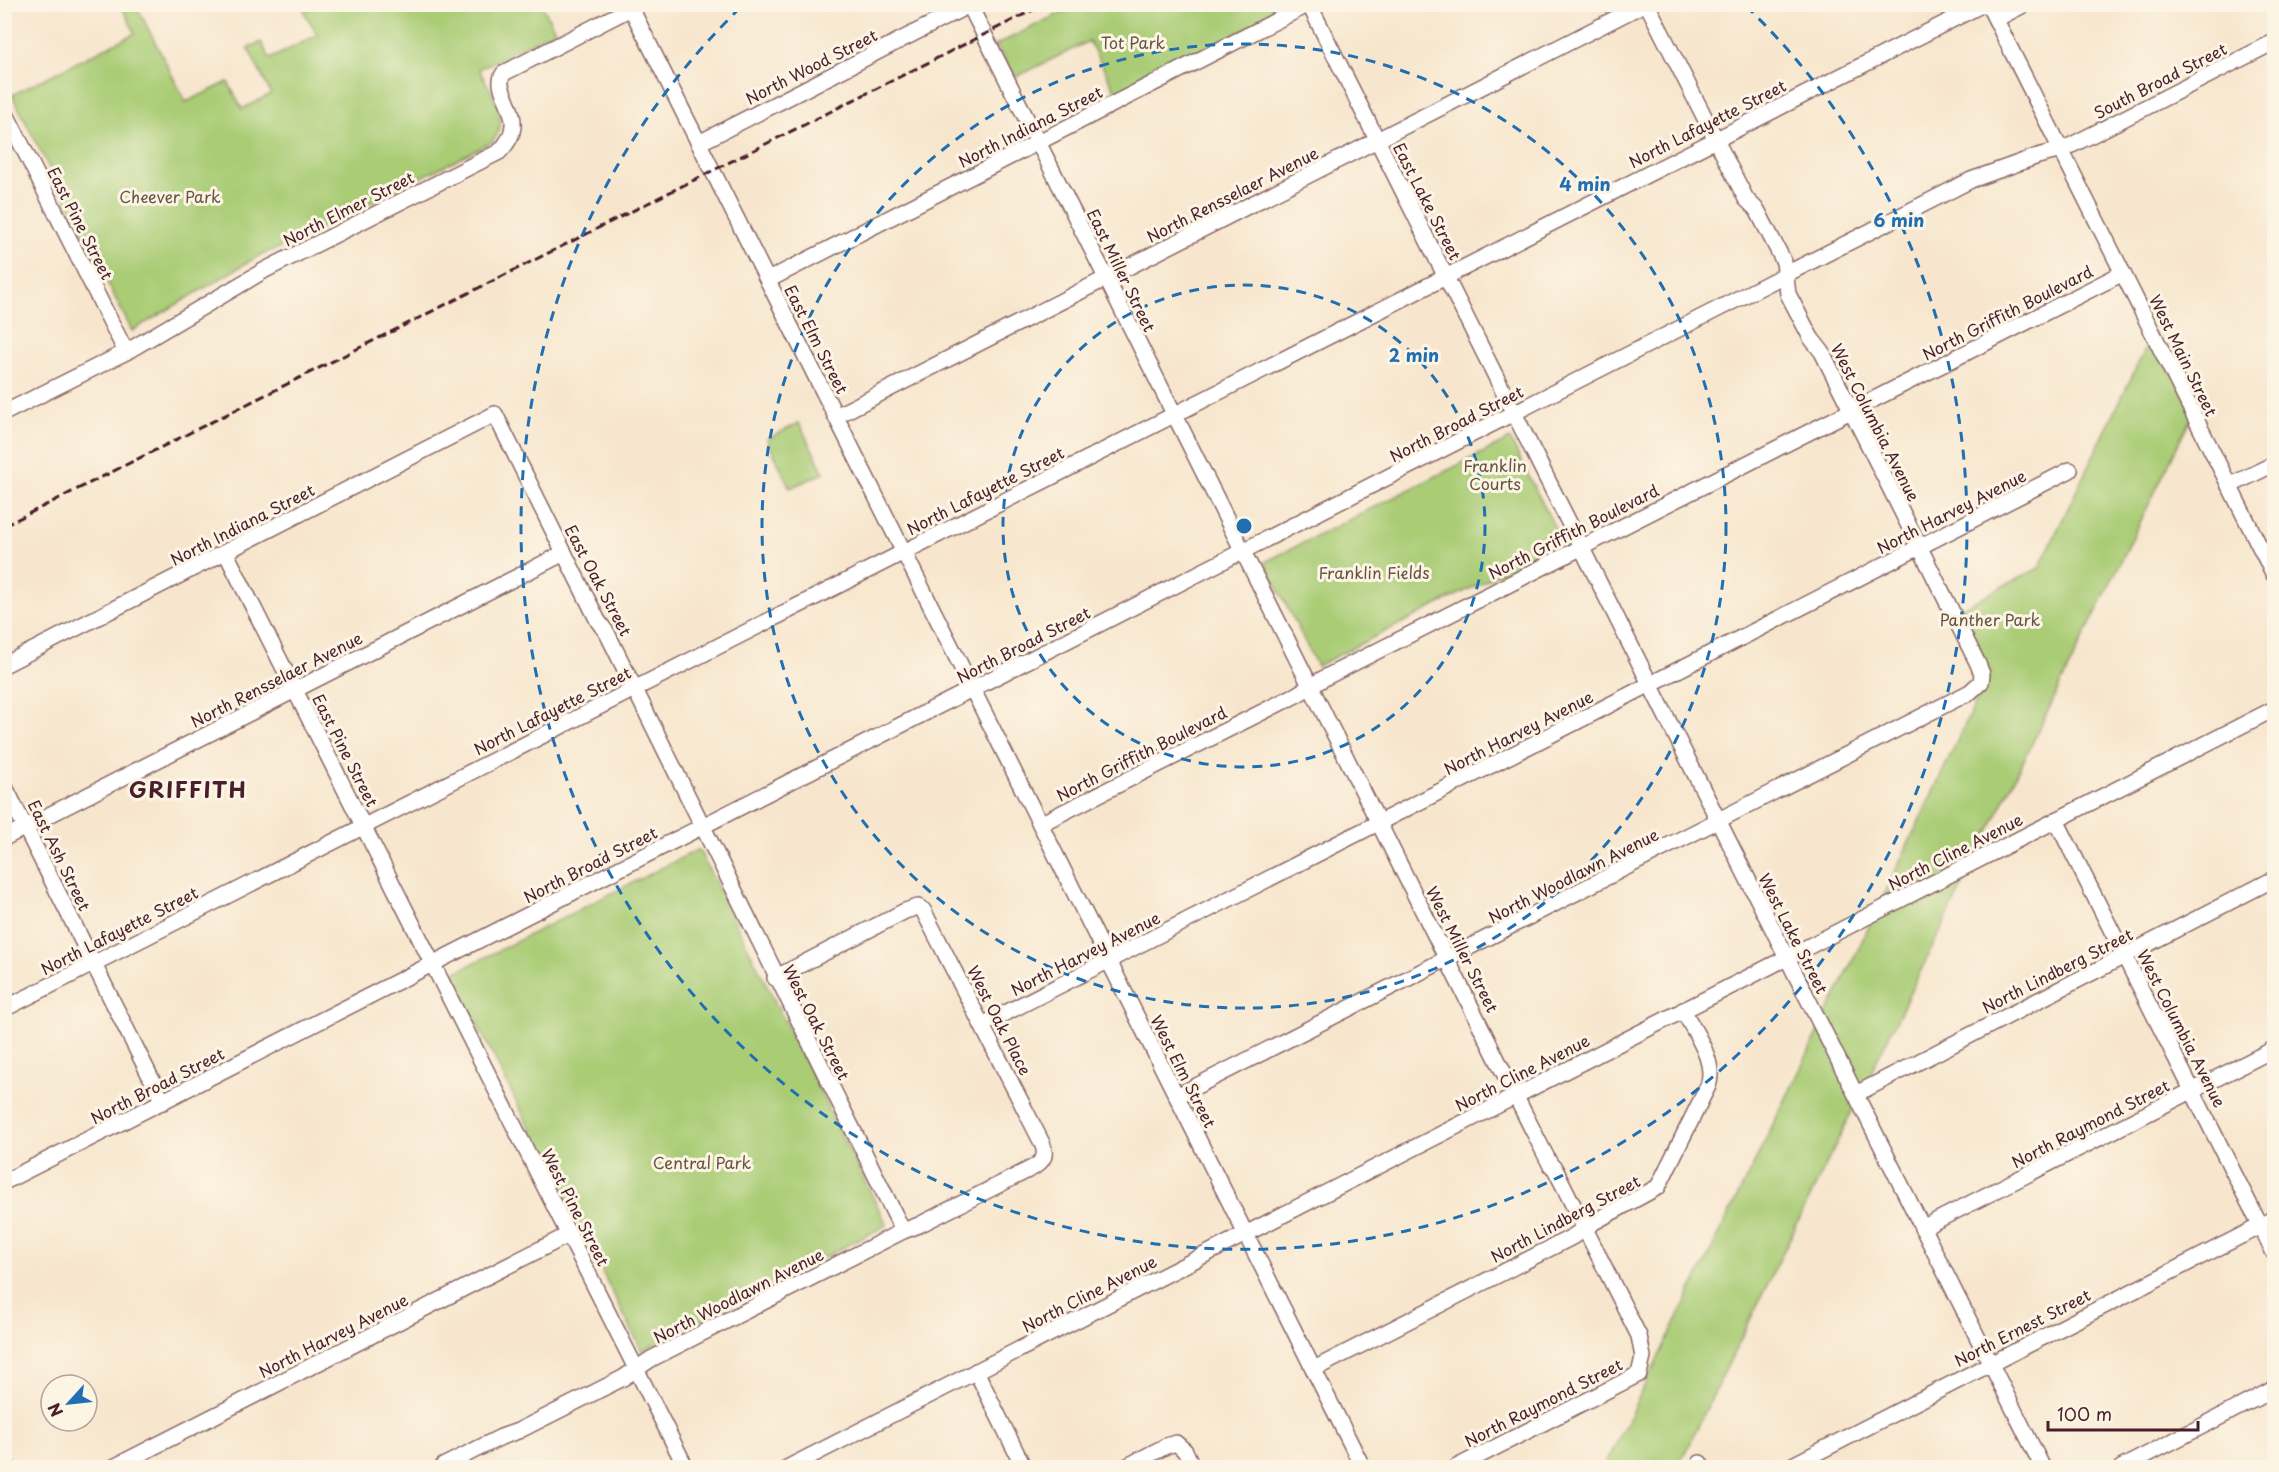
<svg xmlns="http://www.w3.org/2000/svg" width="2279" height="1472" font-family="'Playpen Sans',sans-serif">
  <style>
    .green { fill: #a9cc75; stroke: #7a7650; stroke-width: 1.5 }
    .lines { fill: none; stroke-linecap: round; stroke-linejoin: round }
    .minor-casing { stroke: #876564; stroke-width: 18 }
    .major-casing { stroke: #876564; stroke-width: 22 }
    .minor { stroke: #fff; stroke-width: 15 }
    .major { stroke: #fff; stroke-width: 20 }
    .rail { stroke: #4a1f2b; stroke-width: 3; stroke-dasharray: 9 4.5; stroke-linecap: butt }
    .ring { fill: none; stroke: #1f6fb2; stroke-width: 3; stroke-dasharray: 10 8 }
    .labels { text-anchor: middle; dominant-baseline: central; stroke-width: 6; stroke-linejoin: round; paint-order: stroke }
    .park-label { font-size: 16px; fill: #665341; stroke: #fcf5e5 }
    .street-label { font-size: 16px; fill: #4a1f2b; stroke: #fcf5e5 }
    .district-label { font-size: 22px; font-weight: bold; letter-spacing: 1.5px; fill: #4a1f2b; stroke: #fcf5e5 }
    .centre { fill: #1f6fb2; stroke: #fcf5e5; stroke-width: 3 }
    .ring-label { font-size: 18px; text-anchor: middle; font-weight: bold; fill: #1f6fb2; stroke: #fcf5e5; stroke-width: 6; stroke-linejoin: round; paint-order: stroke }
  </style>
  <rect width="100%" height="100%" fill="#fcf5e5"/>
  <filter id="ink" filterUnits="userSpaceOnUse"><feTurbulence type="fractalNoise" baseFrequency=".0167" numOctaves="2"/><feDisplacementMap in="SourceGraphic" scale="12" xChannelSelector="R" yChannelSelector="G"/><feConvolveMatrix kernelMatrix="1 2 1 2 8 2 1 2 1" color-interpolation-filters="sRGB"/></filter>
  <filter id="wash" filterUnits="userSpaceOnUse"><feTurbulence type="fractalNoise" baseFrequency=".008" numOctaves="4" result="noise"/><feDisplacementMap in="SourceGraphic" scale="24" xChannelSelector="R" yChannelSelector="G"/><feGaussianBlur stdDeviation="1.35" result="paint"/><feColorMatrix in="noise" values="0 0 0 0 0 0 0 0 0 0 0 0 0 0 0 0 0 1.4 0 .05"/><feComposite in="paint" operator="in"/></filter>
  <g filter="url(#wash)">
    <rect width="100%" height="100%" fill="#f7e6cd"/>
    <g class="green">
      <path d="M121,5H136L186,102L228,82L242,109L271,94L248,48L261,42L270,59L317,35L304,11L317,5H542L555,31L479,69C490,92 513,119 492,142L282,247L260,255L132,331L12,95L135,33Z"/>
      <path d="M1076,5H1293L1117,94L1089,41L1016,77L996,45Z"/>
      <path d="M2153,333L2193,414L1678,1467L1604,1468L1821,1027L1990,672L1959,609L2039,568Z"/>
      <path d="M799,423L824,473L790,488L767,439Z"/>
      <path d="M1510,439L1562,542L1317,666L1265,562Z"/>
      <path d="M697,850H699L887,1225L642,1351L452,974Z"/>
    </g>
  </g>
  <g filter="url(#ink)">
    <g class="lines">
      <defs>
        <g id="minor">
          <path d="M629,4L1363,1468"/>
          <path d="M969,4L1515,1095L1550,1164L1555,1169L1639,1336L1643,1357L1639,1374L1455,1468"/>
          <path d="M1309,4L2043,1468"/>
          <path d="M1988,4L2274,575"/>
          <path d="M1996,19L2025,4"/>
          <path d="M4,110L126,352"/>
          <path d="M699,143L971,4"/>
          <path d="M768,280L1309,4"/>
          <path d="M4,413L126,352L265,270L499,152C535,117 489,92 504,73L639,4"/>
          <path d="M836,416L1644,4"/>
          <path d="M2229,486L2274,464"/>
          <path d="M226,553L686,1468"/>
          <path d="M4,665L495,414L598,621L607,633C705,833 803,1033 903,1231"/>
          <path d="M4,785L163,1102"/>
          <path d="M2056,820L2274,1253"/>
          <path d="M1040,824L1296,695L1326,677L2123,273"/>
          <path d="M4,838L564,553"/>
          <path d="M4,1009L1983,4"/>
          <path d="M982,1025L2070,470"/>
          <path d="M1856,1094L2274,879"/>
          <path d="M1177,1096L1970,692L1981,682L1982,674L1978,664L1822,352L1811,338L1788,294L1784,262L1757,210L1746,199L1647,4"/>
          <path d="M4,1182L1971,180L2038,156L2062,150L2274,42"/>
          <path d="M1922,1228L2274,1049"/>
          <path d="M1314,1369L1572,1237L1594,1222L1658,1187L1708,1086C1717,1061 1694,1032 1683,1010"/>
          <path d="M976,1371L1024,1468"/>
          <path d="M1700,1463L1703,1468"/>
          <path d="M443,1466L501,1437L518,1431L623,1378L651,1359L903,1231L919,1225L1034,1167C1044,1160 1047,1155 1042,1143L923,910L918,907L905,911L775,978"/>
          <path d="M112,1468L570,1234"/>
          <path d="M787,1468L2274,709"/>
          <path d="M1124,1468L1166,1446L1176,1443L1185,1451L1193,1468"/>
          <path d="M1787,1468L2274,1219"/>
          <path d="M2121,1468L2274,1389"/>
        </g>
        <path id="major" d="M4,1464L6,1468"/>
      </defs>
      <use href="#minor" class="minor-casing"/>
      <use href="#major" class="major-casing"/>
      <use href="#minor" class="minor"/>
      <use href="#major" class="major"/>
      <path class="rail" d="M4,526L1045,4"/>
    </g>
  </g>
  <g class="ring">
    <circle cx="1244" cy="526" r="241"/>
    <circle cx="1244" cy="526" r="482"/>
    <path d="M1746 6A723 723 0 1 1 742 6"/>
  </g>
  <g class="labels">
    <g class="park-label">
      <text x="1133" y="42">Tot Park</text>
      <text x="170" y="196">Cheever Park</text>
      <text x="1495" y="465">Franklin<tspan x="1495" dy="18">Courts</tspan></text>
      <text x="1374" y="572">Franklin Fields</text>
      <text x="1990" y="619">Panther Park</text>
      <text x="702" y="1162">Central Park</text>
    </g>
    <g class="street-label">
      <text transform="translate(811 66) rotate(-27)">North Wood Street</text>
      <text transform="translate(2160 80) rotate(-27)">South Broad Street</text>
      <text transform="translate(1707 123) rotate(-27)">North Lafayette Street</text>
      <text transform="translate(1030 126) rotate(-27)">North Indiana Street</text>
      <text transform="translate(1232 194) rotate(-27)">North Rensselaer Avenue</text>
      <text transform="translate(1428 201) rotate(63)">East Lake Street</text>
      <text transform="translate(348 208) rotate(-27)">North Elmer Street</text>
      <text transform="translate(81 223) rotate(63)">East Pine Street</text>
      <text transform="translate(1122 270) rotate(64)">East Miller Street</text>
      <text transform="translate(2007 312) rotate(-27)">North Griffith Boulevard</text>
      <text transform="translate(817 339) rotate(63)">East Elm Street</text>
      <text transform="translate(2184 355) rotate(64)">West Main Street</text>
      <text transform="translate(1876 422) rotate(63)">West Columbia Avenue</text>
      <text transform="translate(1456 423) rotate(-27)">North Broad Street</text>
      <text transform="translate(985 490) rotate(-27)">North Lafayette Street</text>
      <text transform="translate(1951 511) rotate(-27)">North Harvey Avenue</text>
      <text transform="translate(242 524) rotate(-27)">North Indiana Street</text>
      <text transform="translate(1573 531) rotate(-27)">North Griffith Boulevard</text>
      <text transform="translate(599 580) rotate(62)">East Oak Street</text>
      <text transform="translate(1023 644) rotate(-27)">North Broad Street</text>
      <text transform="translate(276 679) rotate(-27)">North Rensselaer Avenue</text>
      <text transform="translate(552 710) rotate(-27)">North Lafayette Street</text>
      <text transform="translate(1518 732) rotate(-27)">North Harvey Avenue</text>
      <text transform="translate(346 750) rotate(63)">East Pine Street</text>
      <text transform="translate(1141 753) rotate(-27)">North Griffith Boulevard</text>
      <text transform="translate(1955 851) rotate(-27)">North Cline Avenue</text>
      <text transform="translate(60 855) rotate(64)">East Ash Street</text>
      <text transform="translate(590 864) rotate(-27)">North Broad Street</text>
      <text transform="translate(1573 875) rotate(-27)">North Woodlawn Avenue</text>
      <text transform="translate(119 930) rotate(-27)">North Lafayette Street</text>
      <text transform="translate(1794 933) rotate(63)">West Lake Street</text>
      <text transform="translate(1463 949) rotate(63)">West Miller Street</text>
      <text transform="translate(1085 953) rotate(-27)">North Harvey Avenue</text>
      <text transform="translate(2057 970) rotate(-27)">North Lindberg Street</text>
      <text transform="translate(1000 1020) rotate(63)">West Oak Place</text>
      <text transform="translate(817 1022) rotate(63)">West Oak Street</text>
      <text transform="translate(2182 1028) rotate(63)">West Columbia Avenue</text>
      <text transform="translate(1184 1071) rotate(63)">West Elm Street</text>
      <text transform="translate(1522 1072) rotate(-27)">North Cline Avenue</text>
      <text transform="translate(157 1085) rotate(-27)">North Broad Street</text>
      <text transform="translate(2090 1123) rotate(-27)">North Raymond Street</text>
      <text transform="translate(576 1207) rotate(63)">West Pine Street</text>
      <text transform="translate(1565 1218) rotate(-28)">North Lindberg Street</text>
      <text transform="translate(1089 1293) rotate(-27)">North Cline Avenue</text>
      <text transform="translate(738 1295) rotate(-27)">North Woodlawn Avenue</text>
      <text transform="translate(2022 1327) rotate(-27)">North Ernest Street</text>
      <text transform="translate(333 1335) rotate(-27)">North Harvey Avenue</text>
      <text transform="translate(1543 1402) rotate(-27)">North Raymond Street</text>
    </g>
    <g class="district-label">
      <text x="188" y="788">GRIFFITH</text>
    </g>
  </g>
  <circle cx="1244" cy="526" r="9" class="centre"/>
  <g class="ring-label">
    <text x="1585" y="191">4 min</text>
    <text x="1899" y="227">6 min</text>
    <text x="1414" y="362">2 min</text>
  </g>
  <rect width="2279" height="1472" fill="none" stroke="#fcf5e5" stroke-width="24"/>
  <g transform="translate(69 1403) rotate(243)"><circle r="28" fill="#fcf5e5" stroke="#b59f9b" stroke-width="1.5"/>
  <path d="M0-4.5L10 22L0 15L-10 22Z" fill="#1f6fb2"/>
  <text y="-9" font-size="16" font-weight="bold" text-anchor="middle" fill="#4a1f2b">N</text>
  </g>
  <path d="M2048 1421v9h150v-9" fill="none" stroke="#4a1f2b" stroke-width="3"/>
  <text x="2057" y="1421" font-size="18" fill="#4a1f2b" stroke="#fcf5e5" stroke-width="4.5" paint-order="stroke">100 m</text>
</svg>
